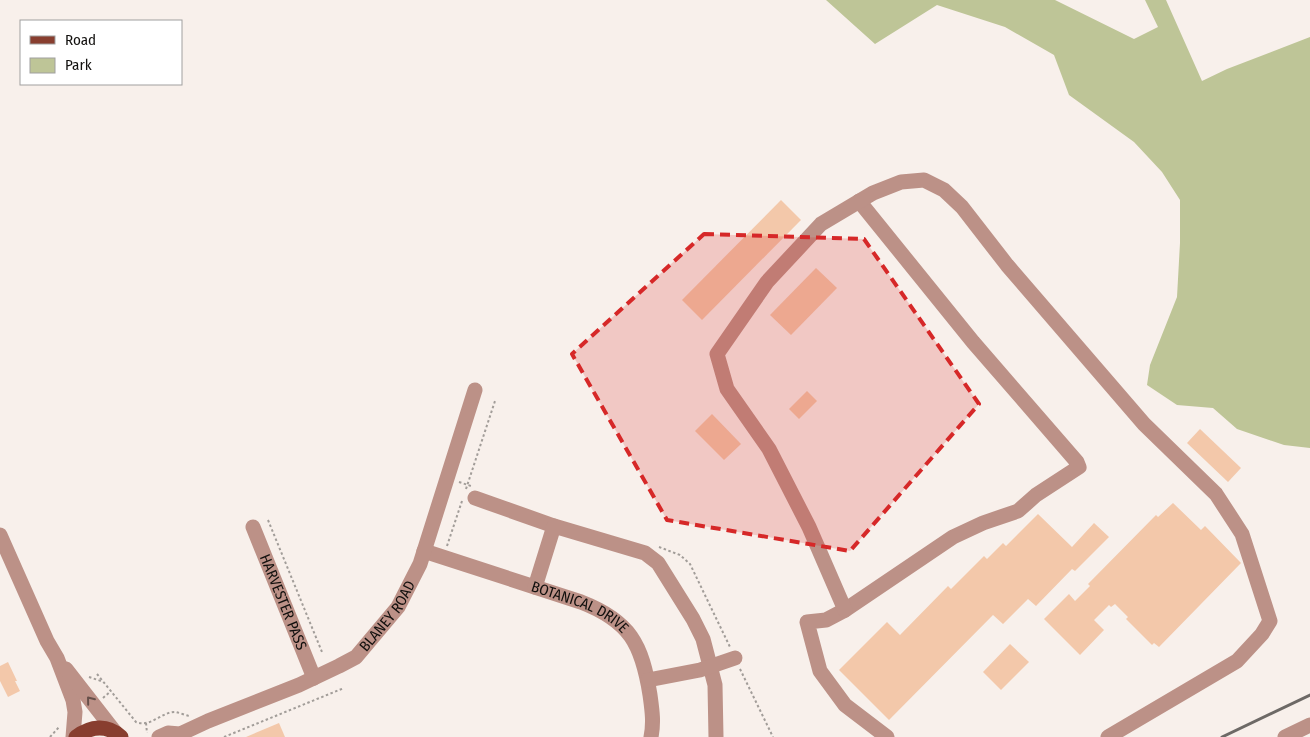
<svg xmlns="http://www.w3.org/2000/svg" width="1310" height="737" font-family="'Fira Sans Condensed',sans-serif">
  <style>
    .green { fill: #bec597 }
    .building { fill: #f3c8aa }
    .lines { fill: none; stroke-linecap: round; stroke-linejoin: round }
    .path { stroke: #a29d99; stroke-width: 2; stroke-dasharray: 2.5 2.5; stroke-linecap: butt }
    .minor { stroke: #bc9187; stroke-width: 15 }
    .major { stroke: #883e2f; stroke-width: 15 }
    .rail { stroke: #6d6966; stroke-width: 3 }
    .oneway { stroke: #67504a }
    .marked { fill: #d62828; fill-opacity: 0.2; stroke: #d62828; stroke-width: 4; stroke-dasharray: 10 6; stroke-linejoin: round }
    .labels { text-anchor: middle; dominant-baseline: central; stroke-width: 4.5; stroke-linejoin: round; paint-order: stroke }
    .street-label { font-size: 15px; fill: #12100e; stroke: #fff }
  </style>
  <rect width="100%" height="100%" fill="#f8f0eb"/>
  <path class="green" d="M826,0H1055L1134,39L1158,27L1145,0H1166L1202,81L1227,69L1310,37V448L1284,445L1237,429L1213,408L1177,405L1147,385L1150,365L1177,297L1180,243V200L1162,172L1134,142L1069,95L1054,55L1005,27L937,5L875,44Z"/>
  <g class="building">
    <path d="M781,200L801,220L702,320L682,300Z"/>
    <path d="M816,268L837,288L791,335L770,315Z"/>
    <path d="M807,391L817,401L799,419L789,409Z"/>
    <path d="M712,414L741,444L724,460L695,431Z"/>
    <path d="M1200,429L1241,468L1228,482L1187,443Z"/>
    <path d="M1173,503L1201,530L1205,526L1241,563L1159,647L1154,643L1152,645L1126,619L1128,617L1115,604L1111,607L1109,605L1094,620L1104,630L1080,655L1044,619L1069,594L1075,601L1090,586L1088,584L1156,515L1158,517Z"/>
    <path d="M1038,514L1072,547L1094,523L1109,537L1075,571L1072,569L1036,606L1028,599L1003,624L993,615L889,720L839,670L887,622L900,635L948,586L951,589L984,556L987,559L1003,543L1006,546Z"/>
    <path d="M1010,644L1029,662L1001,690L983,672Z"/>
    <path d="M8,662L17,681H15L20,691L8,697L0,681V666Z"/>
    <path d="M279,723L285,737H246Z"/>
  </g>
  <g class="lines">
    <g class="path">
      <path d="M459,482L471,486"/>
      <path d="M466,489L495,401"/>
      <path d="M268,520L322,652"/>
      <path d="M447,546L462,501"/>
      <path d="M659,547L680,555L690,564L730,647"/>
      <path d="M740,669L773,737"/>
      <path d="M97,674L136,722C151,728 162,711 176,712C180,713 185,715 189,716"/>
      <path d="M89,677L101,681"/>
      <path d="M103,698L111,691"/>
      <path d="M146,723L147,733"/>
      <path d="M50,737L60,726"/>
      <path d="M224,737L344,688"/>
    </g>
    <g class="minor">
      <path d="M859,201L973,342L1077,462L1079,467L1036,495L1018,511L983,523L953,537L845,610L826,620L807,622L820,671L845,705L887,737"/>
      <path d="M475,498L554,526"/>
      <path id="s1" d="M253,527L314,678"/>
      <path d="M0,535L47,641L57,658L73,700L75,712L73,737"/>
      <path id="s2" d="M424,551L581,602C630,621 642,644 650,695C652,710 654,722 651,737"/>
      <path d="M535,587L554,526L645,553L658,563L693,619L703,639L715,685L716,737"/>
      <path d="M845,610L809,527L769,449L727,389L717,354L767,282L821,224L873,193L901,182L924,180L944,190L962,207L1007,265L1144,424L1216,494L1242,534L1270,621L1262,634L1237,661L1108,737"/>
      <path d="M66,669L115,732"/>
      <path d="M648,680L700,670L735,658"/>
      <path id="s3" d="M159,737L168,733L180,734L208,721L299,685L339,666L356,657L398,607L420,564L475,390"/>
      <path d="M1285,737L1310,725"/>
    </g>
    <path class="major" d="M76,737C91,726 107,724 121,737"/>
    <path class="rail" d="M1222,737L1310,695"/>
  </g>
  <defs><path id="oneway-chevron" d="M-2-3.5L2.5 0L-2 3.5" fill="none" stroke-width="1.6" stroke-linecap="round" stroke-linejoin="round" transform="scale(1.25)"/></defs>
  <use class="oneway" href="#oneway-chevron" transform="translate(90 700) rotate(-129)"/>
  <path class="marked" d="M704,234L864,239L979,404L850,551L667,520L572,354Z"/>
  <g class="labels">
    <g class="street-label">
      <text stroke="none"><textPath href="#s1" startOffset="81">HARVESTER PASS</textPath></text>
      <text stroke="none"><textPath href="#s2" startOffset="166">BOTANICAL DRIVE</textPath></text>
      <text stroke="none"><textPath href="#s3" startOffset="266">BLANEY ROAD</textPath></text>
    </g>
  </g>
  <rect x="20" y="20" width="162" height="65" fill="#ffffff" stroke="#a09f9f"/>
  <rect x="30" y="36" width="25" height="8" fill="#883e2f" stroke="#a09f9f"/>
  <text x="65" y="45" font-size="15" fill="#12100e">Road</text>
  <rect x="30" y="58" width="25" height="15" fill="#bec597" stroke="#a09f9f"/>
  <text x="65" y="70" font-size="15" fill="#12100e">Park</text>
</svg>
